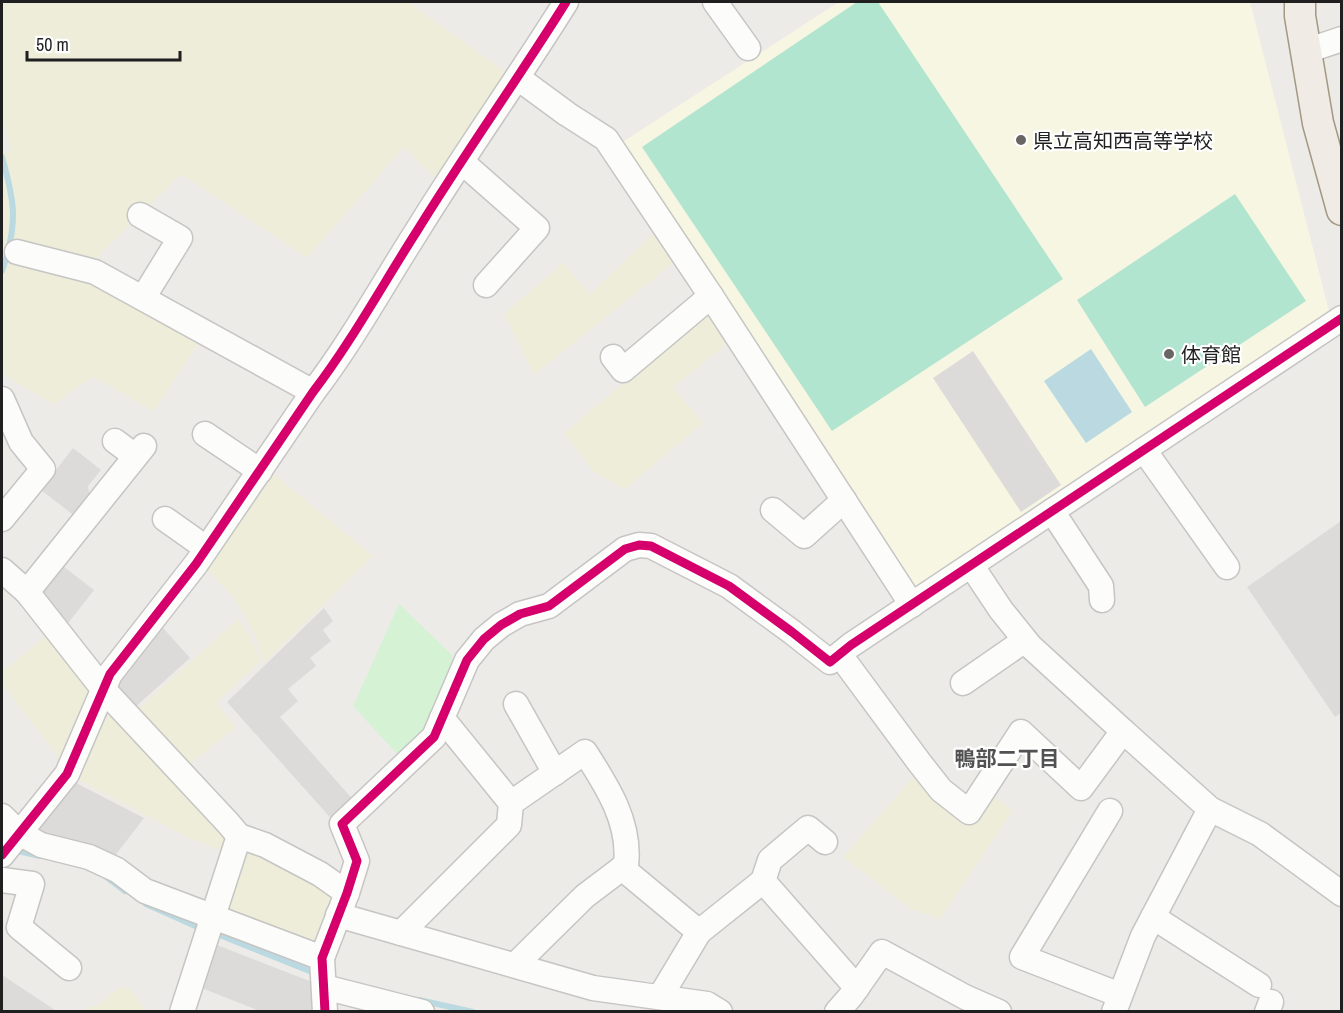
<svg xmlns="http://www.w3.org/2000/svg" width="1343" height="1013" font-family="'Archivo Narrow','Noto Sans JP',sans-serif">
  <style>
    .education { fill: #f7f6e2 }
    .farmland { fill: #ededda }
    .park { fill: #d5f3d4 }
    .pitch { fill: #b2e5cf }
    .parking { fill: #dcdbd9 }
    .water { fill: #bad9e1 }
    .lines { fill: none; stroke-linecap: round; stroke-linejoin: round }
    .stream { stroke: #bad9e1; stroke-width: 6 }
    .minor-casing { stroke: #c6c5c3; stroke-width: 27 }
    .major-casing { stroke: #a39883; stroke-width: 33 }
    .minor { stroke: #fcfcfb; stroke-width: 24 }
    .major { stroke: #f0ebe4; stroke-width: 30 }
    .cycleway-casing { stroke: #fff; stroke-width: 13 }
    .cycleway { stroke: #d6006c; stroke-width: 9 }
    .poi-dot { fill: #676665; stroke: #fff; stroke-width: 2 }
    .labels { text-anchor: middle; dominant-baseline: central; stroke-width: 4.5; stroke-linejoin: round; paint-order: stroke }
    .poi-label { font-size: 20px; fill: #1f1f1f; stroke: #fff; text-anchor: start }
    .neighbourhood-label { font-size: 21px; font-weight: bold; fill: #525252; stroke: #fff }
  </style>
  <rect width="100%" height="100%" fill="#edebe7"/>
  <path class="education" d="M839,2H1250L1330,315L915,591L621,143Z"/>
  <g class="farmland">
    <path d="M2,2H408L507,73L438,181L404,147L307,258L181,174L82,272L201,339L154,411L93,377L54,404L2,374V154L11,149L2,118Z"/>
    <path d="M656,231L677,260L534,375L504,314L563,263L590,294Z"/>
    <path d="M710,310L731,341L673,387L703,423L625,489L595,473L564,433Z"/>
    <path d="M270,471L373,556L263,664L256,637L243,613L232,595L206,569Z"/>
    <path d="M238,619L252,640L260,662L216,703L236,727L186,767L137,710Z"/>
    <path d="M47,635L94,697L63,763L2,683V672Z"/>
    <path d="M105,716L116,719L232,838L223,851L189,838L77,779Z"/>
    <path d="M917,773L968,820L988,792L1013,811L940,919L911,909L843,857Z"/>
    <path d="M244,846L338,892L313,950L221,913Z"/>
    <path d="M119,988H129L146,1011H80L99,1004Z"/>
  </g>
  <path class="park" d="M399,604L452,655L453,669L425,730L399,756L353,706Z"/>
  <g class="pitch">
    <path d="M857,2H878L1063,279L832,431L642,147Z"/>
    <path d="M1235,194L1306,301L1145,407L1077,300Z"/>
  </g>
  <g class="parking">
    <path d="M973,351L1061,485L1021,512L933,378Z"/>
    <path d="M73,448L101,470L88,486L90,497L76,517L41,490Z"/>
    <path d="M1341,521L1342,712L1335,717L1247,587Z"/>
    <path d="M59,563L94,590L65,627L36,591Z"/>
    <path d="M324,608L333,621L323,630L331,641L310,658L316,666L288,689L298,701L280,717L356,803L336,824L227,702Z"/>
    <path d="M163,628L190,658L133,709L113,687Z"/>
    <path d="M76,783L144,818L111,861L35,832Z"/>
    <path d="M212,943L312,982L314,1011H260L199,987Z"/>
    <path d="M2,975L55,1010L76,1011H2Z"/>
  </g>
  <path class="water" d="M1091,349L1132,412L1086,443L1044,381Z"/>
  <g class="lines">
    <g class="stream">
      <path d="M2,157C6,171 13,199 13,214C13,232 8,254 2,271"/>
      <path d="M16,848L18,851L40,856"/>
      <path d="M104,875L125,891"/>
      <path d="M146,904L202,929"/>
      <path d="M212,932L317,974"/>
      <path d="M419,1000L473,1012"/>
    </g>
    <defs>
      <g id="minor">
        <path d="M715,2L748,48"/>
        <path d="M1306,51L1342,39"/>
        <path d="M518,78L567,114L606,139L711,296L912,605"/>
        <path d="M462,162L537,228L486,285"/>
        <path d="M140,215L180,238L143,298"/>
        <path d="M17,252L95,272L313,392"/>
        <path d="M613,357L623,370L711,296"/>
        <path d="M2,399L21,442L43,469L2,519"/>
        <path d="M205,434L260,471"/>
        <path d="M115,441L135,456"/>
        <path d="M1144,450L1227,567"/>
        <path d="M773,510L804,536L844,500"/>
        <path d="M1052,511L1101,586L1102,600"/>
        <path d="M165,519L206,548"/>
        <path d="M2,570L27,592L104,690L228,823L239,836L265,845L320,874L347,893"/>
        <path d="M27,592L144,446"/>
        <path d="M840,655L919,762L941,790L969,812L1021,732L1081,788L1123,731L1030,646L1001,610L971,565"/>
        <path d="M963,683L1025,640"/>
        <path d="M516,704L555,773"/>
        <path d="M442,718L511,803"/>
        <path d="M1123,731L1210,809L1260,834L1342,894"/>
        <path d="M1110,811L1022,957L1120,995"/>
        <path d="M2,816L19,833L41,845L89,857L117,870L145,891L322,958"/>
        <path d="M2,855L67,774L110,674L196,564L313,392C352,341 383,284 417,231C465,153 518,79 566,2"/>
        <path d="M622,868L699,932"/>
        <path d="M2,880L32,884L19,927L69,968"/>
        <path d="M763,881L770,860L808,828L825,842"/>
        <path d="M338,915L593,988L707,1004L720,1012"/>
        <path d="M1153,917L1259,985"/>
        <path d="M401,933L509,825L511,803L585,752C607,786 631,823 626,865L585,896L515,965"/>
        <path d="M324,987L422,1012"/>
        <path d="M660,997L699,932L763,881L857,988"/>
        <path d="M182,1012L239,836"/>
        <path d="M325,1012L322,958L347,893L357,861L342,824L434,737L467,660L484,639L501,625L520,614L549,606L625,549L639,545L651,546L729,586L792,632L830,662L851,645L1342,318"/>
        <path d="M837,1012L851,996L882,952L965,997L999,1012"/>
        <path d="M1114,1012L1143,936L1210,809"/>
        <path d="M1267,1012L1271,1002"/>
      </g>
      <path id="major" d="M1300,2V16L1318,123L1342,210"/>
    </defs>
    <use href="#minor" class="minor-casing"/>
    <use href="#major" class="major-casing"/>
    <use href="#minor" class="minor"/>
    <use href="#major" class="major"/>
    <defs>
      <g id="cycleway">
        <path d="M2,855L67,774L110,674L196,564L313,392C352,341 383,284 417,231C465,153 518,79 566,2"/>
        <path d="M325,1012L322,958L347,893L357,861L342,824L434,737L467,660L484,639L501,625L520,614L549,606L625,549L639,545L651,546L729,586L792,632L830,662L851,645L1342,318"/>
      </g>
    </defs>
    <use href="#cycleway" class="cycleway-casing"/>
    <use href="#cycleway" class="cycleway"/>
  </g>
  <g class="poi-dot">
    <circle cx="1021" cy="140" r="6"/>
    <circle cx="1169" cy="354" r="6"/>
  </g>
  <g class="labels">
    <g class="poi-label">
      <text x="1033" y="140">県立高知西高等学校</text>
      <text x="1181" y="354">体育館</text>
    </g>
    <g class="neighbourhood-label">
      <text x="1007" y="758">鴨部二丁目</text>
    </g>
  </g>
  <rect width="1343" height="1013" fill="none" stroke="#1f1f1f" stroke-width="6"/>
  <path d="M27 51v9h153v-9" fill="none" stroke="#1f1f1f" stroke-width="3"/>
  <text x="36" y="51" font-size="18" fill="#1f1f1f" stroke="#ffffff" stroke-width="4.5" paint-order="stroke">50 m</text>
</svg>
